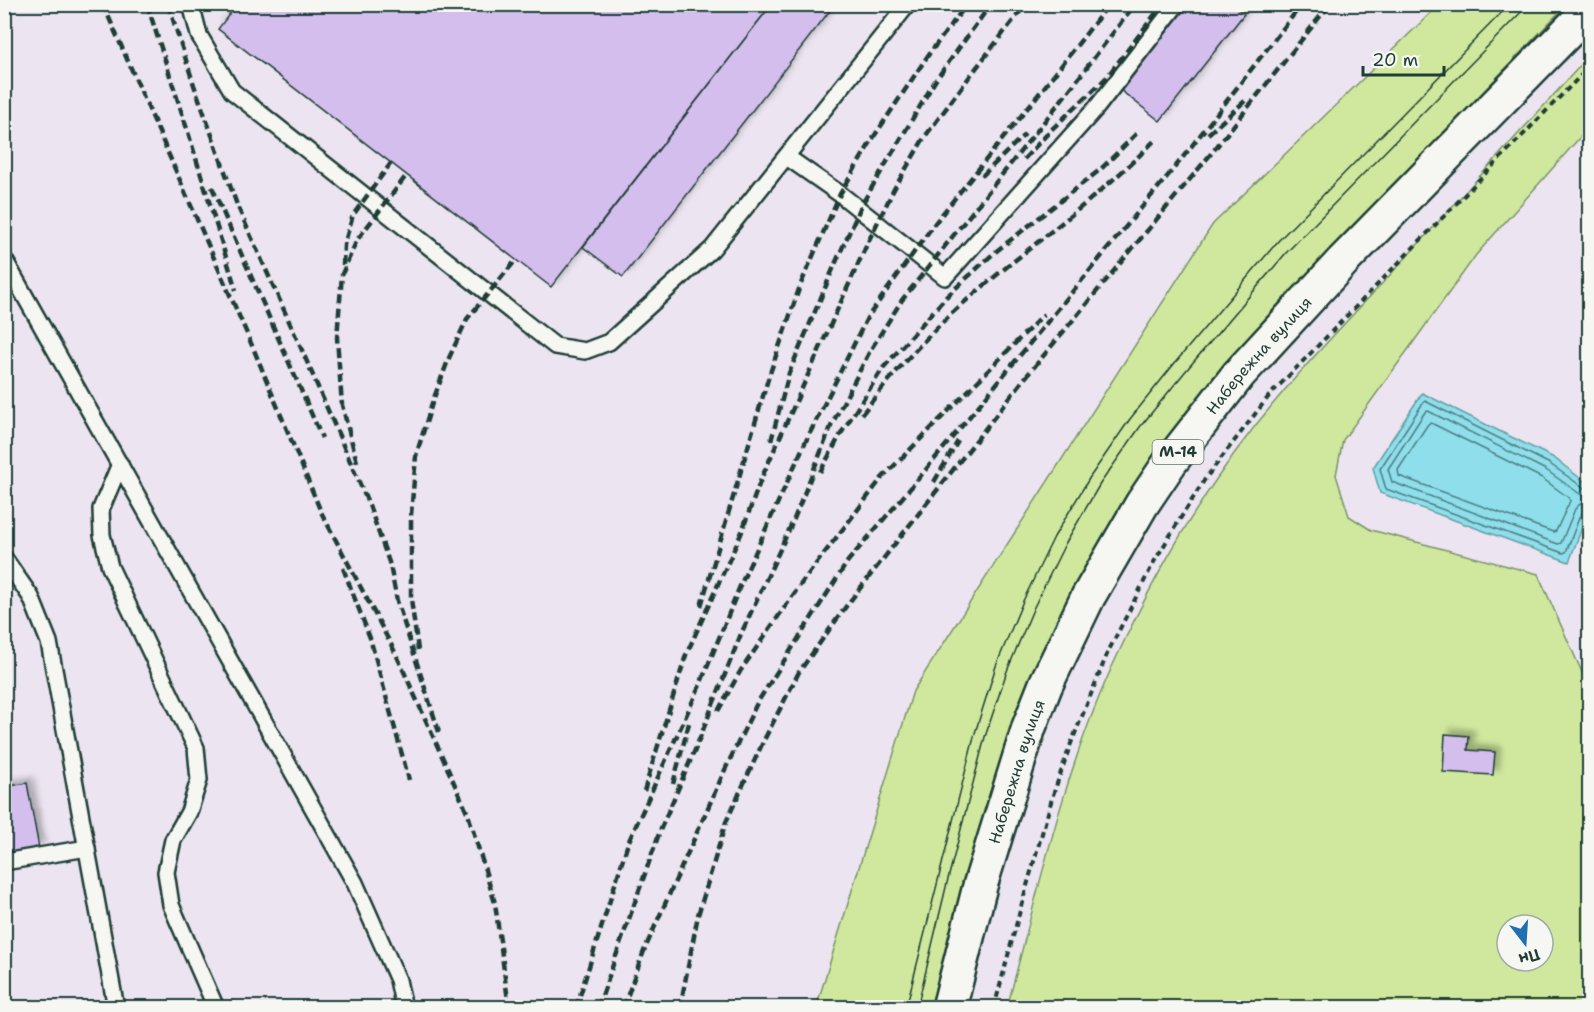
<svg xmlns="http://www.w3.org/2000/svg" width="1594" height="1012" font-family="'Shantell Sans',sans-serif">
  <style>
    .green { fill: #d0e89e; stroke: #789269; stroke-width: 1.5; fill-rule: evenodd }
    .water { fill: #8fdeec; stroke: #629ea2; stroke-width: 1.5 }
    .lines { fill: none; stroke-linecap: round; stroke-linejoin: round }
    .shore { stroke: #4c7d7e; stroke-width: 1.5 }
    .building { fill: #d4beee; stroke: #1f3d34; stroke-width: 1.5; filter: url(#shadow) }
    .service-casing { stroke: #1f3d34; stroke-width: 20 }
    .trunk-casing { stroke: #1f3d34; stroke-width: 38 }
    .path { stroke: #1f3d34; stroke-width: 4; stroke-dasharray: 6 4.5; stroke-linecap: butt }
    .service { stroke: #f6f6f2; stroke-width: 15 }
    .trunk { stroke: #f6f6f2; stroke-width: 33 }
    .tram { stroke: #1f3d34; stroke-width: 1.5 }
    .rail { stroke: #1f3d34; stroke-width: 4.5; stroke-dasharray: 9 4.5; stroke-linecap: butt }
    .labels { text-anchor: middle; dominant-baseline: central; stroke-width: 4.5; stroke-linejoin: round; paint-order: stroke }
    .shield { fill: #f6f6f2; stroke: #60746d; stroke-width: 1.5 }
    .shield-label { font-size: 15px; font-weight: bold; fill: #1f3d34 }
    .street-label { font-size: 16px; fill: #1f3d34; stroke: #f6f6f2 }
  </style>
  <defs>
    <filter id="shadow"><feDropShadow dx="5.5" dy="-5.5" stdDeviation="3" flood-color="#0004"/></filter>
  </defs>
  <rect width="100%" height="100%" fill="#ece5f1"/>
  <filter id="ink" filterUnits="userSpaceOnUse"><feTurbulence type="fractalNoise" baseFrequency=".0167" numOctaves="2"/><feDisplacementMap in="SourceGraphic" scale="12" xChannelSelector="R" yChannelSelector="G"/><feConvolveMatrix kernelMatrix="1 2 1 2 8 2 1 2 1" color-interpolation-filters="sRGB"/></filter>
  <g filter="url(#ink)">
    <g class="green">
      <path d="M1439,5H1566L1226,362L1194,403L1134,490L941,1007L816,1008L913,691L1213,224Z"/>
      <path d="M1589,56V127L1476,255L1343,440L1336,475L1349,516L1371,530L1538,574L1589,688V1007L1007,1008C1039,888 1065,765 1118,654C1160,564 1213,474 1278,398C1317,351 1360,308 1401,263C1464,194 1527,125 1589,56ZM1507,925H1543V961H1507Z"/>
    </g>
    <path class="water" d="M1422,393L1554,458L1589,485V509L1569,562L1380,493L1373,468Z"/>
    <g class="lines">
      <g class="shore">
        <path d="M1428,411L1546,470L1580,494L1586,497V501L1579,505L1575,509L1561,543L1558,544L1392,482L1388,469L1425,412Z"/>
        <path d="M1431,423L1542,478L1569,498L1570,501L1556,531L1553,532L1399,476L1398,470L1428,424Z"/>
        <path d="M1590,489L1584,488L1550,464L1425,401L1423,403L1380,469L1386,489L1563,553L1566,552L1581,513L1585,510L1590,509"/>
      </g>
    </g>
    <g class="building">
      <path d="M237,4H772L551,287L218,29Z"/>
      <path d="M772,4H835L623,277L583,247Z"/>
      <path d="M1185,4H1232L1244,14L1160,121L1119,89Z"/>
      <path d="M1445,734L1469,736L1468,750L1495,752L1493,775L1443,772Z"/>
      <path d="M27,783L39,848L4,854V787Z"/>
    </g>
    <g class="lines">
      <defs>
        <g id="service">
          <path d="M191,4L199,35L232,91L555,346L585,351L609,342L712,249L908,4"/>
          <path d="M787,157L840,194L945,277L1097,107L1177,4"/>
          <path d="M4,259L355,883L398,980L404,1008"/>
          <path d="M120,464L101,509L102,535L110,567L196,748L199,780L189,812L173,840L166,872L171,905L216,1008"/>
          <path d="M4,558L31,597L49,642L116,1008"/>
          <path d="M4,862L87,848"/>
        </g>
        <g id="trunk">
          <path id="s1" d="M949,1008L980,886L1029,727L1046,684L1088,597L1142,504L1171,461L1239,374L1343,261L1590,9"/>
        </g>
      </defs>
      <use href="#service" class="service-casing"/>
      <use href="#trunk" class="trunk-casing"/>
      <path class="path" d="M994,1008L1022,903L1053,795L1070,746L1108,652L1154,562L1180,519L1205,479L1269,396L1590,66"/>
      <use href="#service" class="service"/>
      <use href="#trunk" class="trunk"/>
      <g class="tram">
        <path d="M906,1008L975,733L996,666L1023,601L1054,537L1090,477L1130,419L1174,364L1279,240L1510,4"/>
        <path d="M917,1008L947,883L985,737L1007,671L1034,607L1065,544L1100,484L1140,427L1184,373L1286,253L1529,4"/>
      </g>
      <g class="rail">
        <path d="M103,4L254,350L321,512L396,654L468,814L495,903L509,1008"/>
        <path d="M147,4L188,132L236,290"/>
        <path d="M168,4L194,85L237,205L301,348L369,505L390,565L397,601L439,732"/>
        <path d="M1208,134L1246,100"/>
        <path d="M1024,159L1051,130L1106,78L1163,4"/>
        <path d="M982,176L1025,134"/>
        <path d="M212,187L322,438"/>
        <path d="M343,265L344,245L353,215L391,163"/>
        <path d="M862,414C888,380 920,343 951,314C1017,255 1091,205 1154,141"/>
        <path d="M771,441L789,373L836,262L862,204L935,81L991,4"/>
        <path d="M357,462L342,405L337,338L342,274L357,240L406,176"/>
        <path d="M820,472L842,432L883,368L946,297L994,253L1101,169L1139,131"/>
        <path d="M934,482L958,441"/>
        <path d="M343,568L370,638L409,780"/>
        <path d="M701,606L768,379L800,286L840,194L875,135L929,54L967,4"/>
        <path d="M418,650L411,599V515L416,456L432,403L449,358L467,319L516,260"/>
        <path d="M718,711L741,670L803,581L882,478L1044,314"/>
        <path d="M673,784L689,723"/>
        <path d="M644,791L686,655L741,534L761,479L868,242L894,189L924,138L970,76L1026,4"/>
        <path d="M576,1008L628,843L700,685L740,586L804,445L867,318L935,223L1054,75L1109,4"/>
        <path d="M597,1008L602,996L661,828L695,750L741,634L794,519L832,424L871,349L902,300L1071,88L1135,4"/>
        <path d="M623,1008L644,951L723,774L757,703L848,561L914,484L1180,161L1302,4"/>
        <path d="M680,1008L698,915L726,822L764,740L799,672L847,605L1025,378L1210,155L1330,4"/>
      </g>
    </g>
  </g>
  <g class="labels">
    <rect class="shield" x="1152.5" y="440" width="51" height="24" rx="4.5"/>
    <g class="shield-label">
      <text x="1178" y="452">М-14</text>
    </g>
    <g class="street-label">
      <text stroke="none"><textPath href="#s1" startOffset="732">Набережна вулиця</textPath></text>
      <text stroke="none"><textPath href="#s1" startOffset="246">Набережна вулиця</textPath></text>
    </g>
  </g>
  <rect width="1594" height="1012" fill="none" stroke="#f6f6f2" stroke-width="24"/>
  <rect x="12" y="12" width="1570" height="988" fill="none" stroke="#1f3d34" stroke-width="2" filter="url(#ink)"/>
  <g transform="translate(1525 943) rotate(163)"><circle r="28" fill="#f6f6f2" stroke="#a0aca6" stroke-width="1.5"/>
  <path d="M0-4.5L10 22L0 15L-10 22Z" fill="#1f6fb2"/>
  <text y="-9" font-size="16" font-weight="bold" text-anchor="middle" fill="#1f3d34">Пн</text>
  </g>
  <path d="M1363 66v9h81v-9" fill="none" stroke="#1f3d34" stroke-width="3"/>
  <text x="1372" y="66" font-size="18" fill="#1f3d34" stroke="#f6f6f2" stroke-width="4.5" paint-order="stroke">20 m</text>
</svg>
